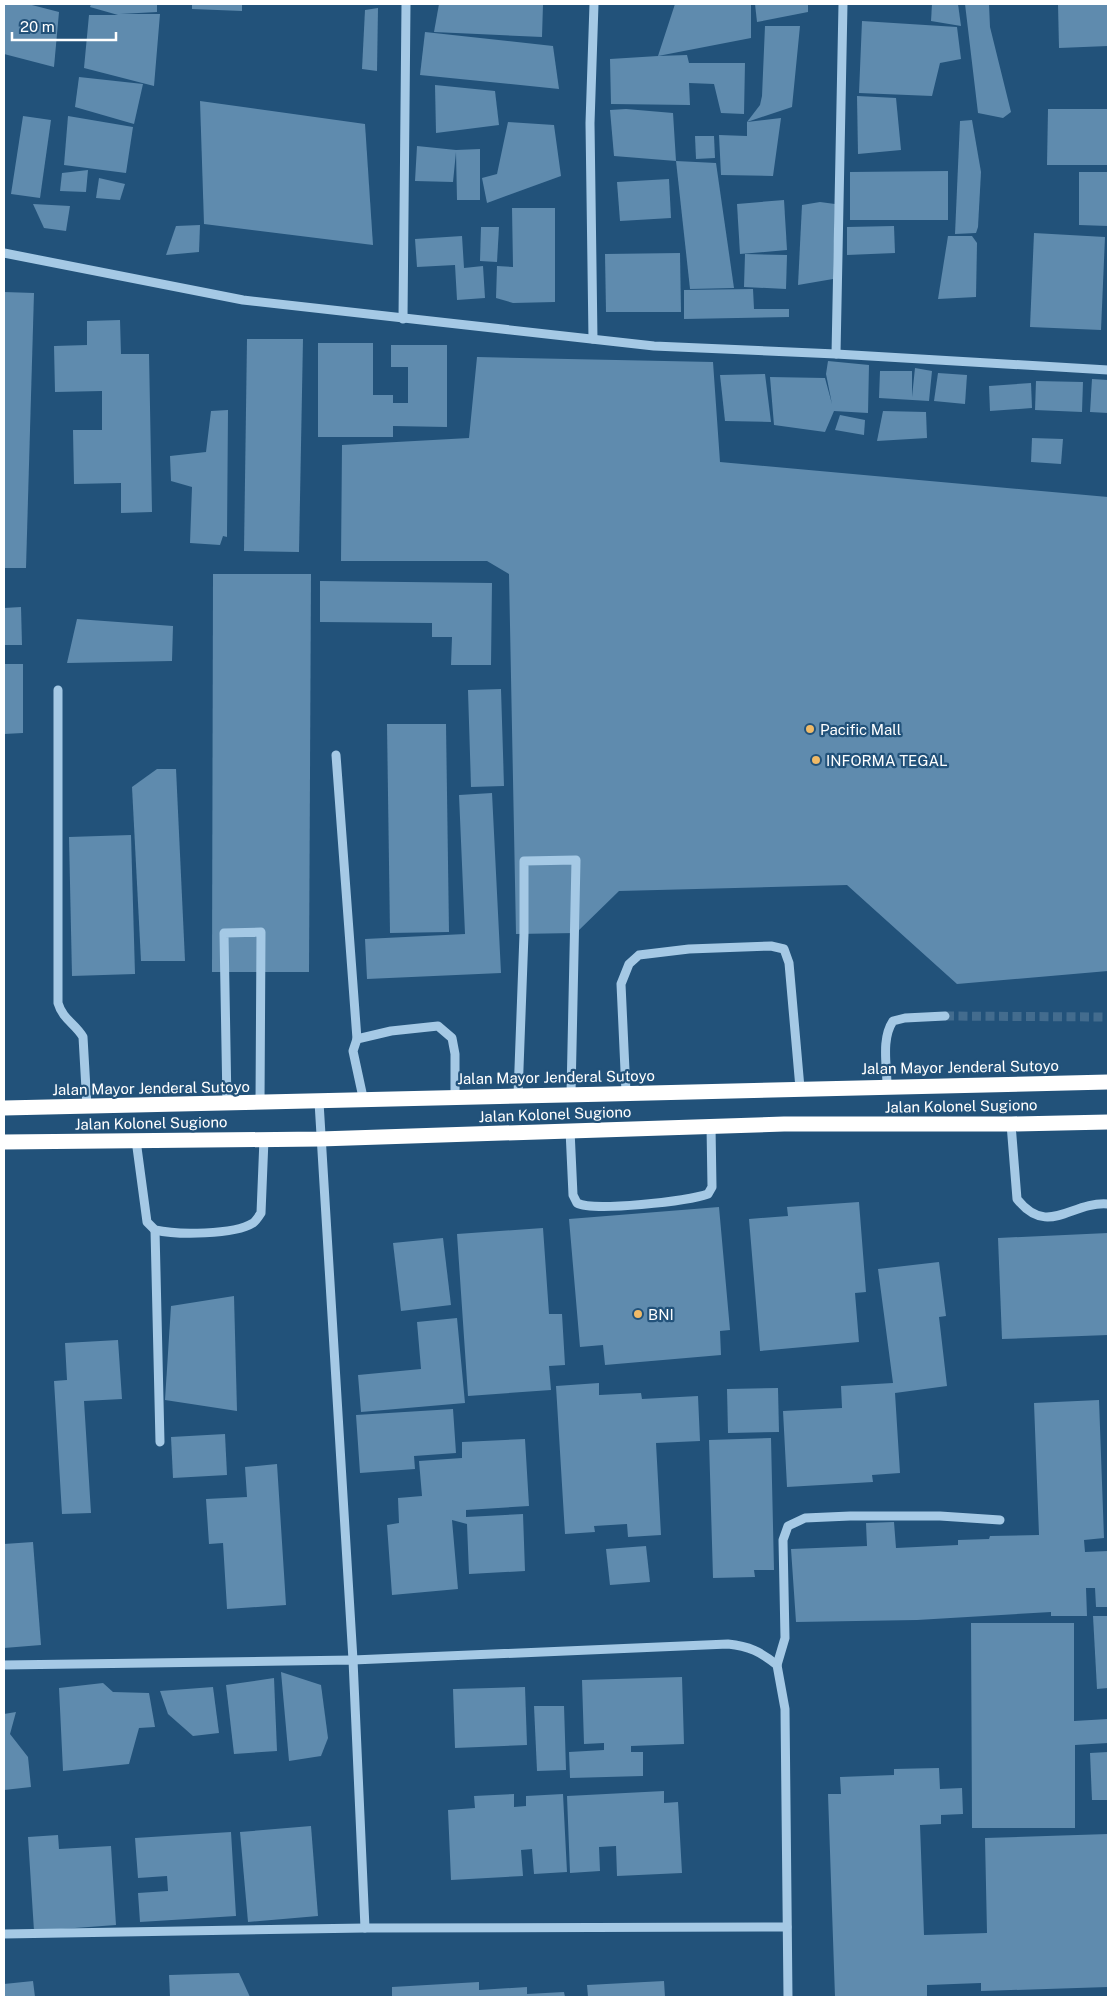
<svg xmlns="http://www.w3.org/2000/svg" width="1112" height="2001" font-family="'Public Sans',sans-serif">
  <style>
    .building { fill: #5f8bae }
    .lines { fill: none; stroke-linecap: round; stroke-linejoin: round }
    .minor-tunnel { stroke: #436c8e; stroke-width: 9; stroke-dasharray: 9 4.5; stroke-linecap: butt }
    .minor { stroke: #a5c9e5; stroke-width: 9 }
    .highway { stroke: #fff; stroke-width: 15 }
    .poi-dot { fill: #f0ba67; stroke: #22527a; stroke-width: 2 }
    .labels { text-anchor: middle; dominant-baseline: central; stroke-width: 4.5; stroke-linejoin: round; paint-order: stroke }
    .poi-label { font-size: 15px; fill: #fff; stroke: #22527a; text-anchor: start }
    .street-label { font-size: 15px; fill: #fff; stroke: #22527a }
  </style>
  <rect width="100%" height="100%" fill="#22527a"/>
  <g class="building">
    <path d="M4,4H28L59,12L54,67L4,54Z"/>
    <path d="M91,4H157V12L120,14H160L154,86L84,68L89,15H118L90,7Z"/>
    <path d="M192,4H242V11L192,9Z"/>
    <path d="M439,4H543L542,37L434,32Z"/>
    <path d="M675,4H751V38L658,56L687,55L689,63H745L744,114L721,113L714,84L689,83L690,105L611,104L610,59L658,56Z"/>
    <path d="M755,4H808V12L757,22Z"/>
    <path d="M932,4H958L961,26L931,21Z"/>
    <path d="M965,4H989L990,27L1011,112L1003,118L978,113Z"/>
    <path d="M1058,4H1108V46L1059,48Z"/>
    <path d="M378,8L377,71L362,69L365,10Z"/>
    <path d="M862,21L957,27L961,59L940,63L932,96L859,93Z"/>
    <path d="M765,26H800L792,107L747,122L760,105L762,96Z"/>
    <path d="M425,32L553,46L559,89L420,75Z"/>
    <path d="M79,77L143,84L134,124L75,107Z"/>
    <path d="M435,85L495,91L499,125L436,133Z"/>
    <path d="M857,96L896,98L901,150L858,154Z"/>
    <path d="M200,101L365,124L373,245L204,224Z"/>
    <path d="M626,109L673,113L676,161L614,156L610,110Z"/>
    <path d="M1048,109H1108V165H1047Z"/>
    <path d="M23,116L51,120L40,198L11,194Z"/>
    <path d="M68,116L133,127L126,173L64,165Z"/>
    <path d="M781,118L773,176L721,175L719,135L747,136V122Z"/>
    <path d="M972,120L981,172L978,227L976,233L955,234L960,121Z"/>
    <path d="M508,122L554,125L561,176L487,203L482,178L497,174Z"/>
    <path d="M695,136H714L715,158L696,159Z"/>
    <path d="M417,146L456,150L480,149V200H457L456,152L453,182L415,181Z"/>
    <path d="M676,161L716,163L734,288L690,289Z"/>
    <path d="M88,170L86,192L60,191L62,173Z"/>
    <path d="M948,171V220H850V172Z"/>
    <path d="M1079,172H1108V226L1079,225Z"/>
    <path d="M99,178L125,184L120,200L96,198Z"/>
    <path d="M669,179L671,218L620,221L617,182Z"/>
    <path d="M784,200L787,250L740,254L737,204Z"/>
    <path d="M820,202L835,204L833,279L798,285L802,205Z"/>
    <path d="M33,204L70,206L66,231L44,228Z"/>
    <path d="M512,208H555V302L513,303L496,298L497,266L513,267Z"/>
    <path d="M200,225L199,252L166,255L176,226Z"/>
    <path d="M894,226L895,253L847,255V227Z"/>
    <path d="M481,227H499L497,262L480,261Z"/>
    <path d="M1034,233L1105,237L1101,330L1030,327Z"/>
    <path d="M462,236L464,268L483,266L485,298L457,300L455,265L417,267L415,239Z"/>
    <path d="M948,236H972L977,243L976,297L938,299Z"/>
    <path d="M680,253L681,312H606L605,254Z"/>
    <path d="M745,254L787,255L786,289L744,287Z"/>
    <path d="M753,289L754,309H789V317L684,319V290Z"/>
    <path d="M4,292L34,293L26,568H4Z"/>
    <path d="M120,320L121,354H149L152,512L121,513V483L74,484L73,430H102V391L55,392L54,346L87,345V321Z"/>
    <path d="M247,339H303L299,552L244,551Z"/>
    <path d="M318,343H373V395H393V403H408V367H391V345H447V427L393,426V437H318Z"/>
    <path d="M477,357L713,362L720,462L1108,497V971L957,984L847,885L619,891L576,933L516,934L509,574L487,561H341L342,445L469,438Z"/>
    <path d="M828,361L869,365L868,413L834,411L825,432L774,425L770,377L825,378L832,404L826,374Z"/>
    <path d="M915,368L932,371L929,401L879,398L880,371H912V397Z"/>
    <path d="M938,373L967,375L965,404L934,401Z"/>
    <path d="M765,374L771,422L725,421L720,375Z"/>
    <path d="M1092,379L1108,380V413L1090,412Z"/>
    <path d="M1036,381L1083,382L1082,412L1035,410Z"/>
    <path d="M1031,383L1032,408L990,411L989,386Z"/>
    <path d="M228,410L227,537L223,536L220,545L190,543L192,487L171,481L170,456L206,452L211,411Z"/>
    <path d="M883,411L926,412L927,438L877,441Z"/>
    <path d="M840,415L865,420L864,435L835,430Z"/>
    <path d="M1032,438L1063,439L1061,464L1031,462Z"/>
    <path d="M213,574H311L309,972H212Z"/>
    <path d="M320,581L492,583L491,665H451L452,637H432V623L320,622Z"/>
    <path d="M21,607L22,645H4V608Z"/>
    <path d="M77,619L173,626L172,661L67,663Z"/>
    <path d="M4,664H23V733L4,734Z"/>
    <path d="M501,689L504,786L471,787L468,690Z"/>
    <path d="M387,724H446L449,932L390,933Z"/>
    <path d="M157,769H176L185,961H141L132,787Z"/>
    <path d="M492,793L501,973L367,979L365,939L465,934L459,795Z"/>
    <path d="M131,835L135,974L72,976L69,837Z"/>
    <path d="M859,1202L866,1292L855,1293L859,1342L760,1351L749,1219L788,1216L787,1207Z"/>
    <path d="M719,1207L730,1330L720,1331L721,1355L605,1365L603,1345L580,1347L569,1219Z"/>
    <path d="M543,1228L549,1314H562L565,1365L549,1366L551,1390L468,1396L457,1234Z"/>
    <path d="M1108,1233V1335L1002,1339L998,1238Z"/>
    <path d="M443,1238L451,1305L401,1311L393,1243Z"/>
    <path d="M939,1262L946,1316L939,1317L947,1386L895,1393L900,1473L872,1475L873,1482L787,1487L783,1411L842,1408L841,1386L893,1383L878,1269Z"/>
    <path d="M234,1296L237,1411L165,1400L171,1306Z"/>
    <path d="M457,1318L465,1403L361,1412L358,1375L421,1369L417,1322Z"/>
    <path d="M118,1340L122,1399L84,1401L91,1513L62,1514L54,1381L67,1380L65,1343Z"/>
    <path d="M599,1383V1395L641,1393L642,1399L698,1396L700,1441L656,1443L661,1535L628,1537L627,1524L594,1526L595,1532L565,1534L556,1386Z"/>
    <path d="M778,1388L779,1432L728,1433L727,1389Z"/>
    <path d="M1099,1400L1104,1538L1084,1540L1085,1552L1108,1551V1607H1096L1095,1588H1086L1087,1616H1051V1612L917,1620L796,1622L791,1549L867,1546L866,1523L894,1522L896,1548L958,1545V1540L989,1539L990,1536L1039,1535L1034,1403Z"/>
    <path d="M453,1409L456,1453L414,1456L415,1469L360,1473L356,1415Z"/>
    <path d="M225,1434L227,1475L173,1478L171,1437Z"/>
    <path d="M771,1438L774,1570H754L755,1577L713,1578L709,1440Z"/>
    <path d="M525,1439L529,1506L466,1510V1517L523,1514L525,1571L469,1574L467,1524L452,1520L458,1589L392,1595L387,1525L399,1523L398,1498L422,1496L419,1461L462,1458V1442Z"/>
    <path d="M277,1464L286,1605L227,1609L223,1543L209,1544L206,1499L247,1497L245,1467Z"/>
    <path d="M33,1542L41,1645L4,1648V1544Z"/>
    <path d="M646,1546L650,1582L610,1585L606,1549Z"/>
    <path d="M1093,1616H1108V1688L1097,1689Z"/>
    <path d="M971,1623H1074V1721L1108,1719V1743L1075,1745V1828H972Z"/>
    <path d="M281,1672L321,1685L328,1738L321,1756L289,1761Z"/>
    <path d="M682,1677L684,1744L631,1746V1752H643V1776L570,1778L569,1752L604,1750V1743L584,1744L582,1680Z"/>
    <path d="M274,1678L277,1751L234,1754L226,1685Z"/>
    <path d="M103,1683L113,1692L149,1693L155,1727L139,1728L129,1764L63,1771L59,1688Z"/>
    <path d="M213,1687L219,1733L193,1736L168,1714L160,1691Z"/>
    <path d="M525,1687L527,1745L455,1748L453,1689Z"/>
    <path d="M534,1706H564L566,1770L537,1771Z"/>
    <path d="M16,1712L10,1734L28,1757L31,1787L4,1790V1714Z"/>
    <path d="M1108,1752V1800H1092L1090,1753Z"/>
    <path d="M939,1768L940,1789L962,1788L963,1814L941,1815V1824L920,1825L924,1935L987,1933L985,1838L1108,1834V1987L981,1991V1983L927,1985V1997H835L828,1794H841L840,1777L894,1775V1769Z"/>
    <path d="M664,1791V1803L678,1802L682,1873L617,1876L616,1846L599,1847L600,1871L570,1873L567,1796Z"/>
    <path d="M514,1794V1807L526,1806V1796L563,1794L567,1872L534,1874L532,1849L521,1850L523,1876L451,1880L448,1810L475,1808L474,1796Z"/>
    <path d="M311,1826L318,1916L248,1922L240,1832Z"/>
    <path d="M231,1832L236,1916L140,1922L138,1893L168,1891L167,1876L138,1878L135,1838Z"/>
    <path d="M58,1835L59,1849L111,1846L116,1925L34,1931L28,1837Z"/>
    <path d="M239,1973L250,1997H170L169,1975Z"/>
    <path d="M33,1981L35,1997H4V1984Z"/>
    <path d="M664,1981L665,1997H588L587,1985Z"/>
    <path d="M479,1982V1990L527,1987V1994L564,1992L565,1997H392V1987Z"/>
  </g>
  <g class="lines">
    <path class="minor-tunnel" d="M945,1016L1108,1017"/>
    <g class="minor">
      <path d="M4,253L243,300L654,346L836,354L1108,370"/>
      <path d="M403,319L406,4"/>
      <path d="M593,339L590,123L594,4"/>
      <path d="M836,354L843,4"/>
      <path d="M58,690V1003C63,1020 75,1023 83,1037L87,1107"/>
      <path d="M336,755L357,1039"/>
      <path d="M887,1086C887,1065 881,1039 893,1021L905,1018L945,1016"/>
      <path d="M626,1092L621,984L629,964L639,955L689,949L771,946L784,949L789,963L800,1088"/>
      <path d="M518,1095L524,934V861L576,860L571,1094"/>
      <path d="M319,1102L353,1660L728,1644C749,1646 761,1652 777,1665L785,1709L788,1997"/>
      <path d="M364,1102L353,1051L357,1039L391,1031L438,1026L452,1038L455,1054V1097"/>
      <path d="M227,1104L224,933L261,932L260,1104"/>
      <path d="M1011,1124L1017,1199C1048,1238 1071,1201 1108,1204"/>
      <path d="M570,1130L573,1195L577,1203C593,1212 689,1201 708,1194L712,1187L711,1126"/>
      <path d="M136,1140L147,1222L155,1230C177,1235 234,1235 253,1223C256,1221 259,1216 261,1213L264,1139"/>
      <path d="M155,1230L160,1442"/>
      <path d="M4,1665L353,1660L365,1928"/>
      <path d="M777,1665L785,1638L783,1540L788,1526L805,1518L850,1516H940L1000,1520"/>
      <path d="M4,1934L365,1928L787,1927"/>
    </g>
    <g class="highway">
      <path d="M4,1108C372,1102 740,1089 1108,1082"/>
      <path d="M4,1142L320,1139L784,1124H1011L1108,1122"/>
    </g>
  </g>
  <g class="poi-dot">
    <circle cx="810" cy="729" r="5"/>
    <circle cx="816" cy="760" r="5"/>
    <circle cx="638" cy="1314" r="5"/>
  </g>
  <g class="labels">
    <g class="poi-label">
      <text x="820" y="729">Pacific Mall</text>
      <text x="826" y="760">INFORMA TEGAL</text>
      <text x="648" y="1314">BNI</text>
    </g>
    <g class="street-label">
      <text transform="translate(960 1067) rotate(-1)">Jalan Mayor Jenderal Sutoyo</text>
      <text transform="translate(556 1077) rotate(-1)">Jalan Mayor Jenderal Sutoyo</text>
      <text transform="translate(151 1088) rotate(-1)">Jalan Mayor Jenderal Sutoyo</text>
      <text transform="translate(961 1106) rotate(-1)">Jalan Kolonel Sugiono</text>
      <text transform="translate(555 1114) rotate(-2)">Jalan Kolonel Sugiono</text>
      <text transform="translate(151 1123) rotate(-1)">Jalan Kolonel Sugiono</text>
    </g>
  </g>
  <rect width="1112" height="2001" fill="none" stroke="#ffffff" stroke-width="10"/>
  <path d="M12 32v8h104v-8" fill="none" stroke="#ffffff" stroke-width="2.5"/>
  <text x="20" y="32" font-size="15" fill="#ffffff" stroke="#22527a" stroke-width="4" paint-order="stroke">20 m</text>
</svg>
